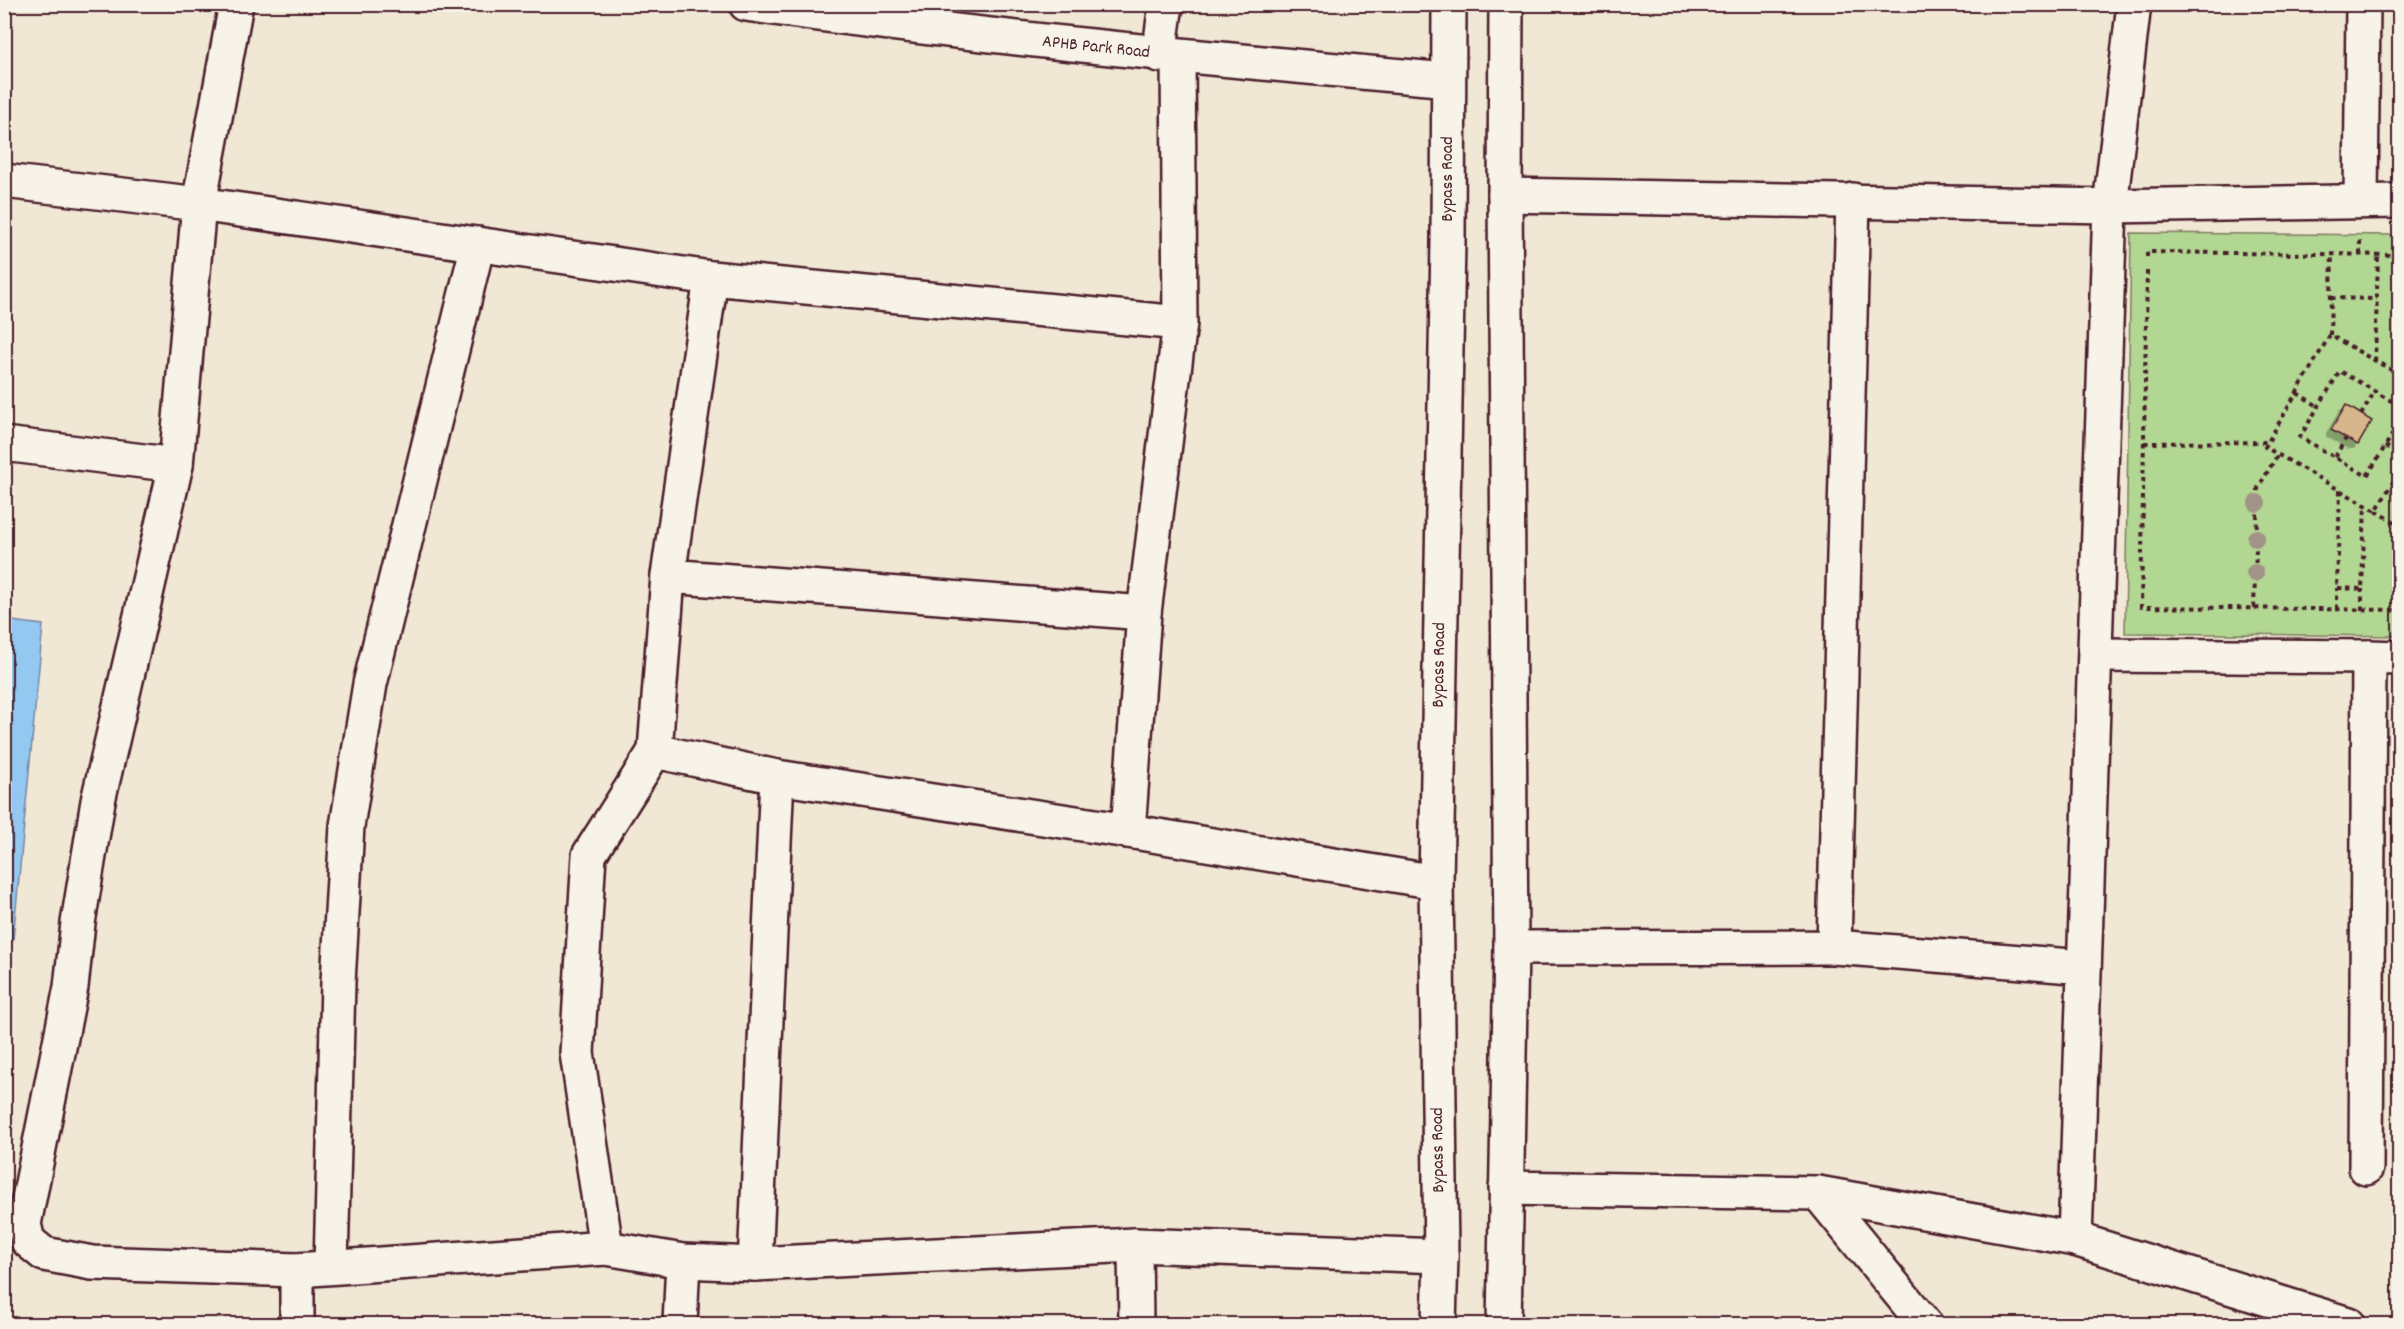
<svg xmlns="http://www.w3.org/2000/svg" width="2404" height="1329" font-family="Dekko,sans-serif">
  <style>
    .green { fill: #b1d792; stroke: #7e7b5e; stroke-width: 1.5 }
    .water { fill: #93c9f1; stroke: #7685a2; stroke-width: 1.5 }
    .building { fill: #d8b68b; stroke: #4a1f2b; stroke-width: 1.5; filter: url(#shadow) }
    .lines { fill: none; stroke-linecap: round; stroke-linejoin: round }
    .minor-casing { stroke: #4a1f2b; stroke-width: 38 }
    .major-casing { stroke: #4a1f2b; stroke-width: 38 }
    .path { stroke: #4a1f2b; stroke-width: 4; stroke-dasharray: 4.5 4.5; stroke-linecap: butt }
    .minor { stroke: #f7f3e8; stroke-width: 33 }
    .major { stroke: #f7f3e8; stroke-width: 33 }
    .tree { fill: #a39286 }
    .labels { text-anchor: middle; dominant-baseline: central; stroke-width: 4.5; stroke-linejoin: round; paint-order: stroke }
    .street-label { font-size: 18px; fill: #4a1f2b; stroke: #f7f3e8 }
  </style>
  <defs>
    <filter id="shadow"><feDropShadow dx="-5.5" dy="5.5" stdDeviation="0" flood-color="#0004"/></filter>
  </defs>
  <rect width="100%" height="100%" fill="#f1e7d5"/>
  <filter id="ink" filterUnits="userSpaceOnUse"><feTurbulence type="fractalNoise" baseFrequency=".0167" numOctaves="2"/><feDisplacementMap in="SourceGraphic" scale="12" xChannelSelector="R" yChannelSelector="G"/><feConvolveMatrix kernelMatrix="1 2 1 2 8 2 1 2 1" color-interpolation-filters="sRGB"/></filter>
  <g filter="url(#ink)">
    <path class="green" d="M2131,233L2399,235V636L2125,633Z"/>
    <path class="water" d="M4,620L43,625L13,940L4,939Z"/>
    <path class="building" d="M2346,405L2372,421L2358,445L2331,430Z"/>
    <g class="lines">
      <defs>
        <g id="minor">
          <path d="M746,4C979,37 1213,59 1448,80"/>
          <path d="M1159,55L1166,4"/>
          <path d="M1178,56L1180,323L1144,613L1128,831L777,777L655,751L668,576L711,278L1180,323"/>
          <path d="M4,181L199,204L236,4"/>
          <path d="M1505,195L2110,206L2400,201"/>
          <path d="M2361,201L2363,4"/>
          <path d="M4,444L176,465L199,204L711,278"/>
          <path d="M176,465L98,801L78,923L71,987L24,1224L28,1241L44,1254L92,1263L297,1270L606,1248L683,1261L755,1264L1135,1245L1441,1256"/>
          <path d="M668,576L1144,613"/>
          <path d="M2096,655L2369,657"/>
          <path d="M1128,831L1436,882"/>
          <path d="M1834,947L2084,967"/>
          <path d="M1511,948L1834,947L1853,200"/>
          <path d="M2366,1168L2369,657L2400,658"/>
          <path d="M1506,1188L1818,1193L2075,1239L2348,1324"/>
          <path d="M1818,1193L1925,1324"/>
          <path d="M2075,1239L2110,206L2134,4"/>
          <path d="M1135,1245L1136,1324"/>
          <path d="M606,1248L577,1053L589,855L655,751"/>
          <path d="M755,1264L777,777"/>
          <path d="M331,1267L338,982L347,826L370,684L478,244"/>
          <path d="M297,1270V1324"/>
          <path d="M680,1324L683,1261"/>
        </g>
        <g id="major">
          <path d="M1439,1324L1441,1256L1436,882L1448,242L1449,4"/>
          <path d="M1504,1324L1511,948L1505,195L1506,4"/>
        </g>
      </defs>
      <use href="#minor" class="minor-casing"/>
      <use href="#major" class="major-casing"/>
      <g class="path">
        <path d="M2360,254V237"/>
        <path d="M2147,257V252L2400,255"/>
        <path d="M2147,271L2141,607L2400,610"/>
        <path d="M2331,298L2377,299"/>
        <path d="M2330,335L2332,255"/>
        <path d="M2375,361L2378,255"/>
        <path d="M2400,375L2330,335L2265,447L2376,511L2400,470"/>
        <path d="M2297,393L2318,406"/>
        <path d="M2400,406L2340,371L2300,437L2367,476L2400,422"/>
        <path d="M2361,415L2375,391"/>
        <path d="M2144,443L2268,442"/>
        <path d="M2385,446L2400,454"/>
        <path d="M2335,457L2346,438"/>
        <path d="M2340,490L2337,588L2362,589L2365,504"/>
        <path d="M2376,511L2400,525"/>
        <path d="M2254,608L2258,488L2278,454"/>
        <path d="M2337,609V588"/>
        <path d="M2362,610V589"/>
      </g>
      <use href="#minor" class="minor"/>
      <use href="#major" class="major"/>
    </g>
    <g class="tree">
      <circle cx="2257" cy="503" r="9"/>
      <circle cx="2256" cy="538" r="9"/>
      <circle cx="2255" cy="573" r="9"/>
    </g>
  </g>
  <g class="labels">
    <g class="street-label">
      <text transform="translate(1096 48) rotate(6)">APHB Park Road</text>
      <text transform="translate(1448 179) rotate(-90)">Bypass Road</text>
      <text transform="translate(1440 665) rotate(-89)">Bypass Road</text>
      <text transform="translate(1439 1150) rotate(-91)">Bypass Road</text>
    </g>
  </g>
  <rect width="2404" height="1329" fill="none" stroke="#f7f3e8" stroke-width="24"/>
  <rect x="12" y="12" width="2380" height="1305" fill="none" stroke="#4a1f2b" stroke-width="2" filter="url(#ink)"/>
</svg>
